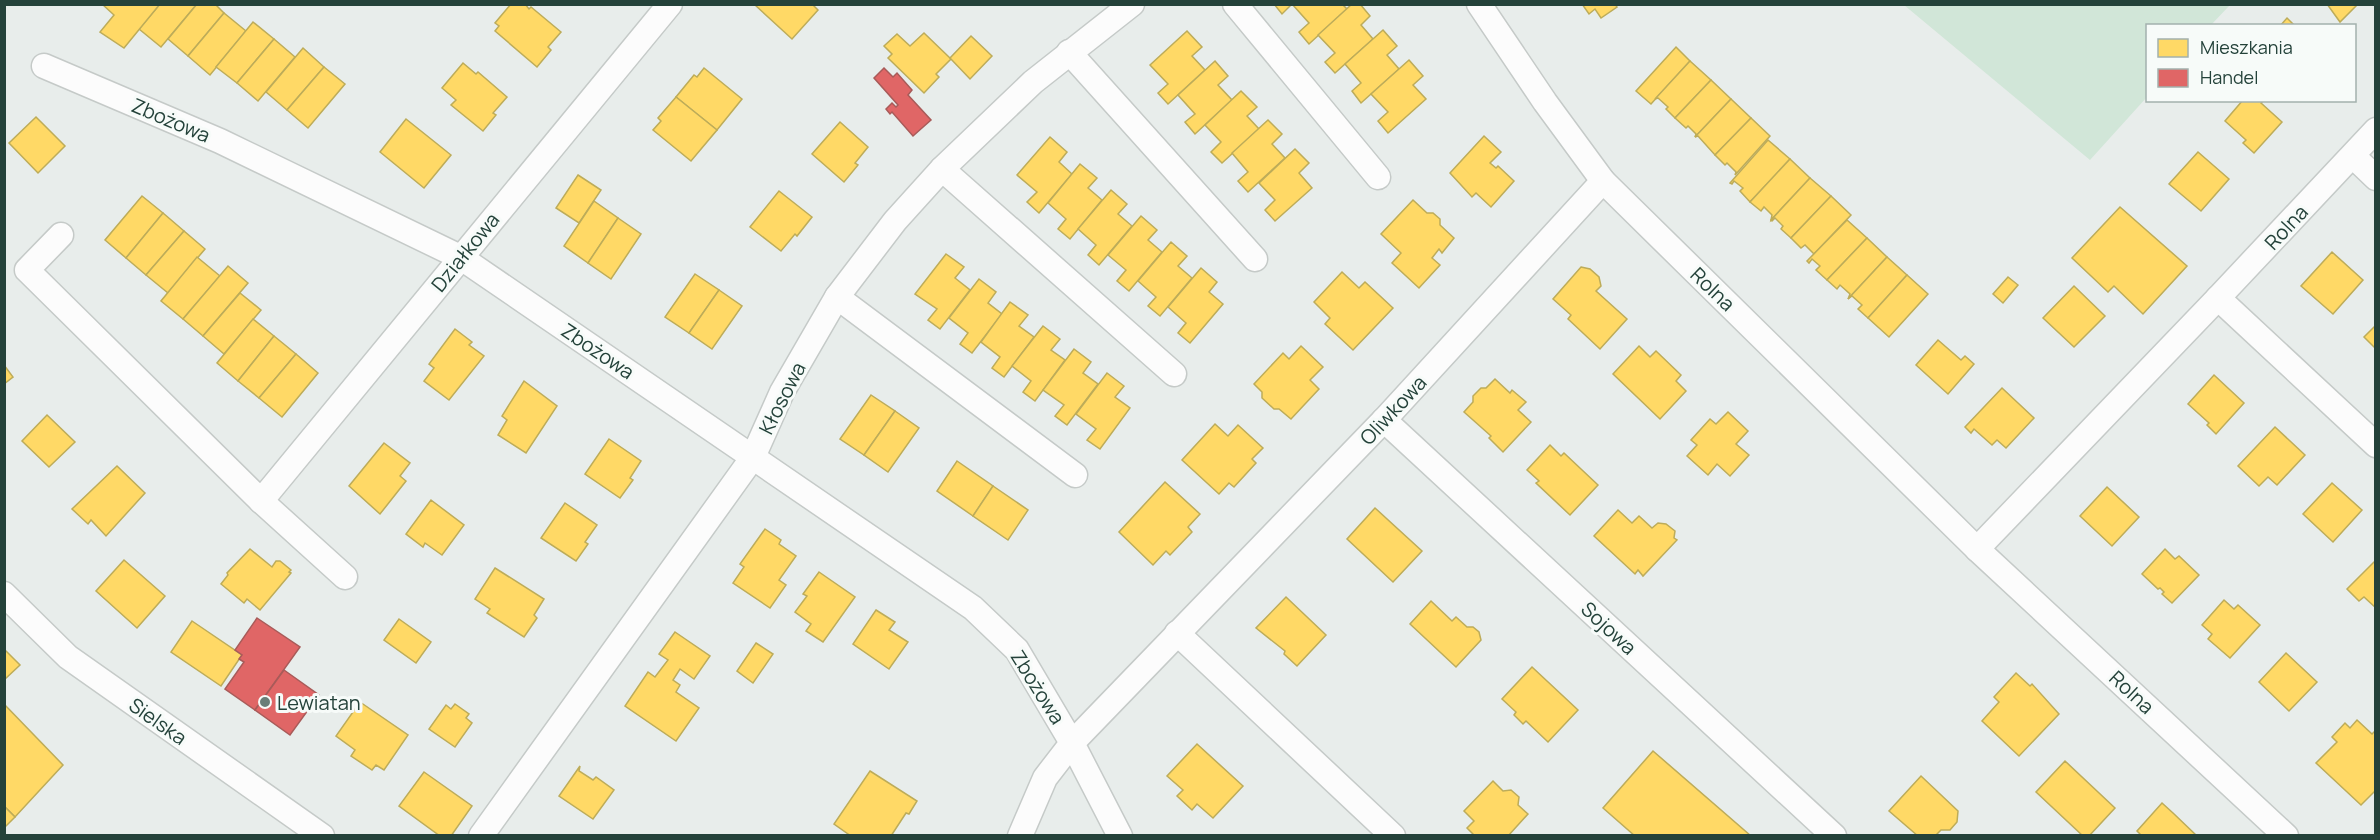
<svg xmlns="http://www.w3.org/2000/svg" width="2380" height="840" font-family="Manrope,sans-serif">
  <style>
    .green { fill: #d1e6d8 }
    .homes { fill: #ffd966; stroke: #bdac59; stroke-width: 1.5 }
    .shops { fill: #e06666; stroke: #a85b59; stroke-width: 1.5 }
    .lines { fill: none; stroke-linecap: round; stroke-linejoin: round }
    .minor-casing { stroke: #c5cac8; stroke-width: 27 }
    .minor { stroke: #fcfcfc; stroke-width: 24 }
    .poi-dot { fill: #697e78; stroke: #f7fbf9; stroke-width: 2 }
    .labels { text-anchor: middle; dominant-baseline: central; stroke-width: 6; stroke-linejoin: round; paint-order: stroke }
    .street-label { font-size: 20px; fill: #24423a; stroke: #f7fbf9 }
    .poi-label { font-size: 20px; fill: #24423a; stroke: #f7fbf9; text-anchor: start }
  </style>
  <rect width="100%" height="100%" fill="#e8edeb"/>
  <path class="green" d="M1904,5H2230L2211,25L2148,26L2147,97L2090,160Z"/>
  <g class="homes">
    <path d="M160,4H197L161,47L139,29Z"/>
    <path d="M160,4L124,48L100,32L114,15L102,4Z"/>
    <path d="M197,4H215L224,13L188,56L168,39Z"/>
    <path d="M511,4H525L529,9L531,7L561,32L548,47L551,50L537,67L495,31L499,26L495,23Z"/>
    <path d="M812,4L818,10L792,39L755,5Z"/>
    <path d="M1274,4H1292L1282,14Z"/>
    <path d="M1292,4H1342L1347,9L1309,44L1299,32L1309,23Z"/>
    <path d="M1352,4H1360L1370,16L1361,25L1373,39L1335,73L1325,62L1335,53L1318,35Z"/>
    <path d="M1582,4H1615L1617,7L1601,18L1595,9L1589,14Z"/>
    <path d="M2327,4H2358L2340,22Z"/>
    <path d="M224,13L246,31L210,75L188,56Z"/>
    <path d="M2287,18L2295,26H2280Z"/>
    <path d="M253,22L274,39L237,83L216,67Z"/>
    <path d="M1383,30L1397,46L1387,55L1399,69L1361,103L1352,91L1361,83L1345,64Z"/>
    <path d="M1187,31L1202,47L1192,56L1205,70L1168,104L1158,93L1168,84L1150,65Z"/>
    <path d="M924,33L951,59L936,74L939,77L924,93L888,58L892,54L884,46L897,34L910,46Z"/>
    <path d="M971,36L992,56L970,79L950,58Z"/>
    <path d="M274,39L295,57L258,101L237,83Z"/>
    <path d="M1676,47L1690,61L1651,104L1636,91Z"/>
    <path d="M303,48L324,67L287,110L266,92Z"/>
    <path d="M1409,60L1423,76L1413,85L1426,99L1388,133L1378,121L1388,112L1371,94Z"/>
    <path d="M1215,61L1228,76L1218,85L1232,100L1195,134L1185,122L1195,114L1178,95Z"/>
    <path d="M1690,61L1711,80L1675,118L1666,109L1668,107L1658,98L1655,99Z"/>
    <path d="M463,63L476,74L478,72L507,97L493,113L496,115L483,131L451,105L456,100L442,88Z"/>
    <path d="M324,67L345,84L308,128L287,110Z"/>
    <path d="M704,68L742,99L717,130L676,97L694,75L697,77Z"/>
    <path d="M1711,80L1731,99L1695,137L1696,134L1688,126L1686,128L1675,118Z"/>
    <path d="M1241,91L1257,107L1247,116L1259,129L1222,163L1211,152L1221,142L1205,125Z"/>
    <path d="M676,97L717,130L691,161L653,130L661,121L658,118Z"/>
    <path d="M1731,99L1751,118L1715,155L1698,136L1695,137Z"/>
    <path d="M2243,100H2264L2261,103L2282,122L2254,153L2243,143L2246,140L2225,121Z"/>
    <path d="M36,117L65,146L38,173L9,143Z"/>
    <path d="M1751,118L1770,136L1735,175L1736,172L1727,163L1725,165L1715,155Z"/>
    <path d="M406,119L451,155L424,188L380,152Z"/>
    <path d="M1268,120L1282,134L1272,144L1285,158L1248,192L1238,181L1248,172L1232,153Z"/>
    <path d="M840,122L868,147L855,163L858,165L844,182L812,154Z"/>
    <path d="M1484,136L1501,152L1490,163L1496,168L1498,166L1514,181L1491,207L1476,193L1472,197L1450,173Z"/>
    <path d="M1050,137L1067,152L1059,162L1072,174L1039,213L1027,202L1037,192L1017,175Z"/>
    <path d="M1768,140L1790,159L1750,202L1740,191L1743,188L1734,181L1732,184L1730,183Z"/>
    <path d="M1295,149L1309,163L1299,173L1312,188L1275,221L1265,210L1275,200L1259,183Z"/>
    <path d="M2198,152L2229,179L2201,211L2169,184Z"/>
    <path d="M1790,159L1810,178L1771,220L1772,215L1764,207L1761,211L1750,202Z"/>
    <path d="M1080,164L1097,178L1088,188L1102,200L1070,239L1058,229L1066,219L1048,203Z"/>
    <path d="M578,175L601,190L579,223L556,208Z"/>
    <path d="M1810,178L1831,196L1791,238L1781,229L1783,226L1775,218L1772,221L1771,220Z"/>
    <path d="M1111,190L1127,204L1118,214L1132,226L1099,265L1088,255L1096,245L1078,229Z"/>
    <path d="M779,191L812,217L797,236L795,234L781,251L750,227Z"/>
    <path d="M142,196L163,213L126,258L105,240Z"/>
    <path d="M1831,196L1851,215L1814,254L1805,245L1801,248L1791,238Z"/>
    <path d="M1413,200L1427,213H1433L1440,219V225L1454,238L1442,253L1439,249L1432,258L1440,265L1419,288L1392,263L1401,253L1381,234Z"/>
    <path d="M594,201L618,218L588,263L564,246Z"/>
    <path d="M2120,207L2187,266L2143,314L2114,286L2108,292L2072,258Z"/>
    <path d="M163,213L184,231L146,275L126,258Z"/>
    <path d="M1141,216L1157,230L1148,240L1162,252L1129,291L1117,281L1126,270L1108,255Z"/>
    <path d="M618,218L641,234L611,279L588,263Z"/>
    <path d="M1847,220L1867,238L1827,280L1816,270L1820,266L1812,259L1809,263L1807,261Z"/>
    <path d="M184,231L205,249L168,293L146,275Z"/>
    <path d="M1867,238L1887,257L1848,299L1850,294L1840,285L1837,289L1827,280Z"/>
    <path d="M1171,242L1187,256L1178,266L1192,278L1160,316L1148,306L1156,297L1138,281Z"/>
    <path d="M2332,252L2363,280L2333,314L2301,286Z"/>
    <path d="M946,254L964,267L955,278L970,290L940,329L928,320L937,309L915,294Z"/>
    <path d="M197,257L220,276L183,319L161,301Z"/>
    <path d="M1887,257L1907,275L1868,318L1858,309L1862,305L1852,296L1848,299Z"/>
    <path d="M228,266L248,283L203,336L183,319Z"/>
    <path d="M1581,267L1590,269L1599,277L1601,286L1596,291L1627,319L1600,349L1568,319L1571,315L1553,299Z"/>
    <path d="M1201,268L1217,282L1209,292L1223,304L1190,343L1178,333L1186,323L1168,307Z"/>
    <path d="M1342,272L1359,288L1365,282L1393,308L1353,350L1325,324L1330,318L1314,302Z"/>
    <path d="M695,274L719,290L689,333L665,317Z"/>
    <path d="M1907,275L1928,294L1889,337L1868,318Z"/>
    <path d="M2008,277L2018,285L2003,303L1993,294Z"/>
    <path d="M979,279L996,292L988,303L1002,314L972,353L960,344L968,333L949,318Z"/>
    <path d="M2074,286L2105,316L2074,347L2043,318Z"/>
    <path d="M719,290L742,306L712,349L689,333Z"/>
    <path d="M240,293L261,310L224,354L203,336Z"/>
    <path d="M1010,302L1028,315L1019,326L1034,337L1004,377L992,368L1000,357L981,342Z"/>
    <path d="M253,319L274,336L238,381L217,363Z"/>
    <path d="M2376,325V349L2364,337Z"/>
    <path d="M1043,326L1060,339L1051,350L1065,360L1035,401L1023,392L1031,381L1012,366Z"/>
    <path d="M455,329L472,342L469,345L484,356L449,400L424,381L434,368L429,364Z"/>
    <path d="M274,336L296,354L259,398L238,381Z"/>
    <path d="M1938,340L1961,360L1965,356L1974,364L1948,394L1916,365Z"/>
    <path d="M1301,346L1323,367L1310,380L1319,389L1291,419L1279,409H1274L1262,398V392L1254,384L1283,353L1289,359Z"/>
    <path d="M1639,346L1650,357L1656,351L1681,375L1676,381L1686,391L1660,419L1613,374Z"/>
    <path d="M1074,349L1091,362L1083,373L1098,384L1067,425L1055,416L1064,405L1043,390Z"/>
    <path d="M296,354L318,373L282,417L259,398Z"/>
    <path d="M4,365L13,377L4,384Z"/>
    <path d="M1107,373L1124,386L1115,397L1130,408L1100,449L1087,440L1096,429L1076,414Z"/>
    <path d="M2214,375L2244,403L2216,434L2207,425L2209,423L2188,404Z"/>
    <path d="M1495,379L1510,393L1512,390L1526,402L1518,410L1531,422L1503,452L1489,438L1491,436L1464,412L1473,402V396L1481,388H1486Z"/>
    <path d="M524,381L557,406L526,453L498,435L507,420L502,416Z"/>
    <path d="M2002,388L2034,418L2006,448L1997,440L1992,445L1974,429L1971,433L1965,427Z"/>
    <path d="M871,395L895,411L864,455L840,439Z"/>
    <path d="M895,411L919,428L888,472L864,455Z"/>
    <path d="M1728,412L1748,431L1736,444L1749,455L1730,476L1717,464L1708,475L1687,456L1697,445L1691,440L1710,419L1716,424Z"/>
    <path d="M47,415L75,442L49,467L22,441Z"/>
    <path d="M1215,424L1228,436L1238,425L1263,448L1252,459L1256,463L1234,487L1229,483L1219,494L1182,460Z"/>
    <path d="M2275,427L2305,455L2277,485L2268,477L2259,486L2238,466Z"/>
    <path d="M609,439L641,461L630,478L633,480L620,498L585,474Z"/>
    <path d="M384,443L410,463L400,476L406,481L380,514L349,486Z"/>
    <path d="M1550,445L1561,456L1564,453L1598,485L1570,515L1536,483L1539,481L1527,470Z"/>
    <path d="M957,461L993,486L973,516L937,491Z"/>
    <path d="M117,466L145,493L106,536L91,520L88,524L72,509Z"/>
    <path d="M1165,482L1200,514L1188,527L1192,532L1170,555L1166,551L1153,565L1119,532Z"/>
    <path d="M2332,483L2362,510L2333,542L2303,514Z"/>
    <path d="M993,486L1028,510L1008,540L973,516Z"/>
    <path d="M2107,487L2139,517L2112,546L2080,516Z"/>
    <path d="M431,500L464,525L442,555L425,543L423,547L406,534Z"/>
    <path d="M565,503L597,525L585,542L588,544L576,561L541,538Z"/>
    <path d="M1375,508L1422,551L1393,582L1347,539Z"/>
    <path d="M1618,510L1632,523L1639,516L1652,528L1658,523L1666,524L1675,531L1674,538L1677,540L1643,576L1638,570L1635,574L1594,536Z"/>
    <path d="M765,529L781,540L779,544L796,556L779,580L786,585L770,608L733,583L744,567L740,564Z"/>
    <path d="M250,549L272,567L276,561H280L291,570L289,572L291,573L260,610L247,599L244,603L221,584L228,575L227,573Z"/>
    <path d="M2165,549L2175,559L2179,556L2199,575L2172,603L2162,594L2164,592L2160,588L2158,589L2142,574Z"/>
    <path d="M124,560L165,596L137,628L96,591Z"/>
    <path d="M2376,560V608L2364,597L2359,601L2347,589Z"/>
    <path d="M495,568L544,599L534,615L537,618L524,637L487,613L490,609L475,599Z"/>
    <path d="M819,572L855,597L823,642L806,631L811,624L795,612L807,596L803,594Z"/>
    <path d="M1286,597L1326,635L1297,666L1284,654L1285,651L1256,628Z"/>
    <path d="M2224,600L2234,609L2238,605L2260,625L2230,658L2208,639L2212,634L2202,625Z"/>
    <path d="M1431,601L1452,621L1456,617L1467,627H1473L1479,632L1481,640L1456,667L1410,624Z"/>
    <path d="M876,610L895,622L889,630L908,642L889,669L853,644Z"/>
    <path d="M399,619L431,642L416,663L384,640Z"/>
    <path d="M192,621L242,655L221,686L171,652Z"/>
    <path d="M675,632L710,656L694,679L680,669L673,680L680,685L676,692L699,708L676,741L625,706L648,672L655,677L668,660L659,654Z"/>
    <path d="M756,643L773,654L753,683L737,671Z"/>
    <path d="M4,649L20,665L4,680Z"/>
    <path d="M2286,653L2317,682L2289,711L2259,682Z"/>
    <path d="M1532,667L1578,710L1548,742L1526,721L1523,724L1514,715L1516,712L1502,699Z"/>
    <path d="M2016,673L2030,686L2032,684L2059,714L2019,756L1982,721L1999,702L1994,697Z"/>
    <path d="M360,702L408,735L384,770L376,765L372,770L351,756L355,750L336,736Z"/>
    <path d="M4,704L63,765L15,817L4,806Z"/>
    <path d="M455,704L469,714L466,718L472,723L455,747L429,729L446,705L451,709Z"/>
    <path d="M2357,720L2372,734L2376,730V790L2361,805L2316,763L2337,742L2332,737L2345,723L2350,728Z"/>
    <path d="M1197,744L1243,786L1213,818L1197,804L1192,810L1177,796L1183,790L1167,776Z"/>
    <path d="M1653,751L1751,836H1635L1603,808Z"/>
    <path d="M2065,761L2115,808L2089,836H2083L2036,792Z"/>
    <path d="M580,766L579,771L593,780L596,777L614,790L593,819L559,796Z"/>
    <path d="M870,771L917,801L909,814L906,813L891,836H851L834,824Z"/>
    <path d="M424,772L472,806L451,836H440L399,806Z"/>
    <path d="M1921,776L1958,811L1957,822L1950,830H1941L1935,836H1918L1889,811Z"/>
    <path d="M1493,781L1503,791L1511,790L1519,797L1518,805L1528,814L1508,836H1475L1467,828L1474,821L1464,811Z"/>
    <path d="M2162,803L2173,813L2197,836H2142L2137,831Z"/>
    <path d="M4,806L15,817L4,828Z"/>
  </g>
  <g class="shops">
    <path d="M884,68L893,77L897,73L912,90L908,95L931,120L913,136L892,112L890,114L886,109L892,103L896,107L898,105L874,78Z"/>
    <path d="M257,618L300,647L255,710L225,689L244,662L239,659L242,655L235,650Z"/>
    <path d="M284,670L319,695L290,735L255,710Z"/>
  </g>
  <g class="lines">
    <defs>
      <g id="minor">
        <path d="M1235,4L1378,177"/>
        <path d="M1479,4L1545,102L1603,181L1977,549L2286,836"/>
        <path d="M1069,52L1255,259"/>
        <path d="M44,66L220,141L460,257L973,608L1017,650L1072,743L1045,778L1020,836"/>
        <path d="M2353,156L2376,178"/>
        <path d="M942,169L1174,374"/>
        <path d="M61,235L27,270L261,501L345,577"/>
        <path d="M837,297L1075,475"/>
        <path d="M2218,298L2376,445"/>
        <path d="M1384,420L1834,836"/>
        <path d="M261,501L670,4"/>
        <path d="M1977,549L2218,298L2376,130"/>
        <path d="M4,594L68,657L322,836"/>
        <path d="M1177,633L1393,836"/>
        <path d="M481,836L753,457L782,392L837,297L895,221L942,169L1033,82L1132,4"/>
        <path d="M1120,836L1072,743L1384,420L1603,181"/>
      </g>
    </defs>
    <use href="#minor" class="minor-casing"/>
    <use href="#minor" class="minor"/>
  </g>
  <circle class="poi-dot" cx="265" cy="702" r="6"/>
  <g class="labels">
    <g class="street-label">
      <text transform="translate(171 120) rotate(23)">Zbożowa</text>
      <text transform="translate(2286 227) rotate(-47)">Rolna</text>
      <text transform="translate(465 252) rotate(-51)">Działkowa</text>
      <text transform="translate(1713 289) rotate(44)">Rolna</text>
      <text transform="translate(598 351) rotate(34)">Zbożowa</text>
      <text transform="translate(782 398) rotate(-63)">Kłosowa</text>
      <text transform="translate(1393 410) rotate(-47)">Oliwkowa</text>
      <text transform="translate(1609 628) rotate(43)">Sojowa</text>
      <text transform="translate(1038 687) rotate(58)">Zbożowa</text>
      <text transform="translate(2132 692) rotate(43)">Rolna</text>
      <text transform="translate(158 721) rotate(35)">Sielska</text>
    </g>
    <g class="poi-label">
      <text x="277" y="702">Lewiatan</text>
    </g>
  </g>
  <rect width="2380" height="840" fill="none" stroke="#24423a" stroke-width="12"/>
  <rect x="2146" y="24" width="210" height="78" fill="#f7fbf9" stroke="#a3b1ad" stroke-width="1.5"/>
  <rect x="2158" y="39" width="30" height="18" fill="#ffd966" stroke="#a3b1ad" stroke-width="1.5"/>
  <text x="2200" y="54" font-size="18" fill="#24423a">Mieszkania</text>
  <rect x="2158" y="69" width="30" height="18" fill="#e06666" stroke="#a3b1ad" stroke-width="1.5"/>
  <text x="2200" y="84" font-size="18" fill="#24423a">Handel</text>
</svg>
